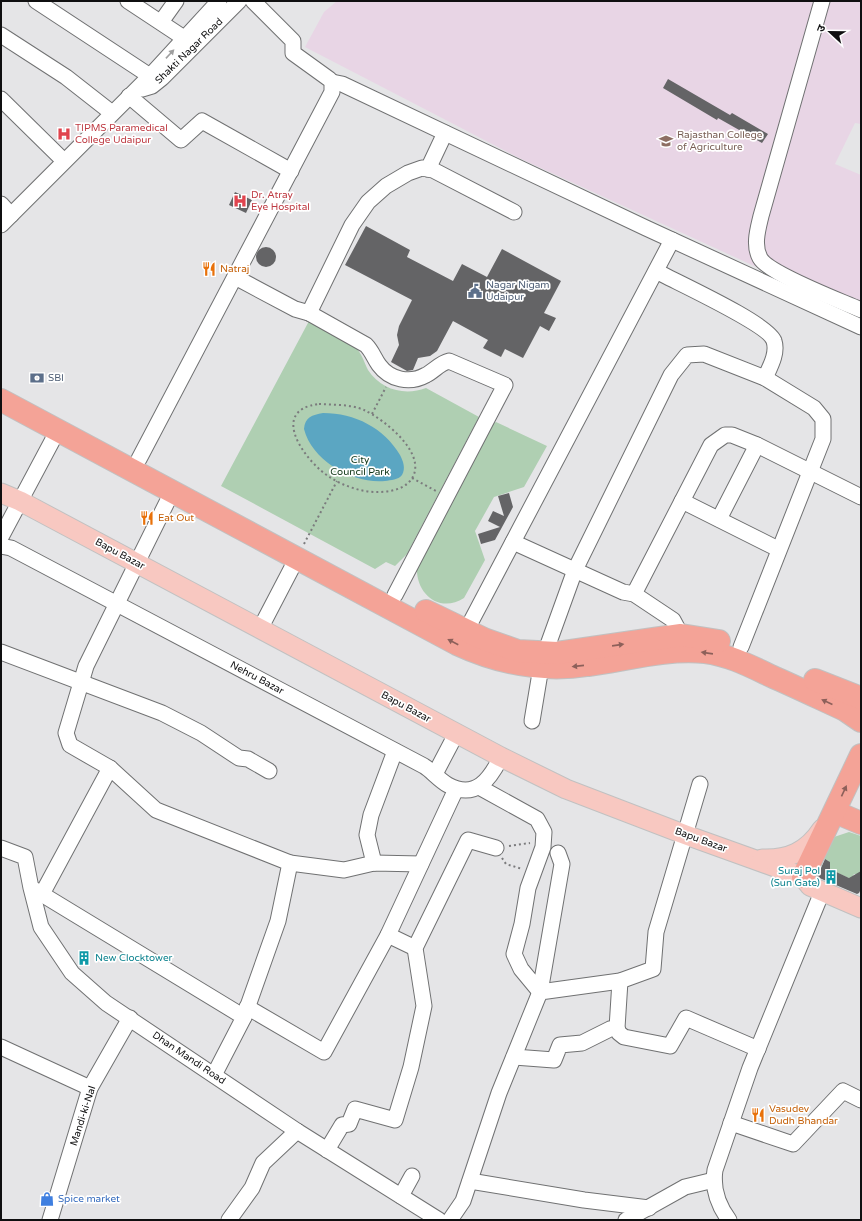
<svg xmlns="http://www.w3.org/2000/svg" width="862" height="1221" font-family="'Varela Round','Noto Sans Devanagari',sans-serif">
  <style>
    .education { fill: #e8d5e5 }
    .green { fill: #afcfb2 }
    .water { fill: #5ba6c2 }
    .building { fill: #646466 }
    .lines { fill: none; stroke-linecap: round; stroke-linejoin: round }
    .minor-casing { stroke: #707172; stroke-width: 17 }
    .major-casing { stroke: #c1c1c1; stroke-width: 21 }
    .highway-casing { stroke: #c1c1c1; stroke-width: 24 }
    .path { stroke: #7b7b7d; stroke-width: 2; stroke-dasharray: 2 3; stroke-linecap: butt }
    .minor { stroke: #fff; stroke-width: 15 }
    .major { stroke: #f8c8c1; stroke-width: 19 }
    .highway { stroke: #f4a397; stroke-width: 22 }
    .oneway { fill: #9f9f9f }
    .oneway2 { fill: #8d605a }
    .labels { text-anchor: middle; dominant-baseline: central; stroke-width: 3.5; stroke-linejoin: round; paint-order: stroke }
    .street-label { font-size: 10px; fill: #0f0f10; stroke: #fff }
    .health-label { font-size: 10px; fill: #be3a42; stroke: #fff; text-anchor: start }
    .education-label { font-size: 10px; fill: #785e54; stroke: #fff; text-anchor: start }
    .food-label { font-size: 10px; fill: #c56008; stroke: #fff; text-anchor: start }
    .service-label { font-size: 10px; fill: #4e5e75; stroke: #fff; text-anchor: start }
    .park-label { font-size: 10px; fill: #0e3415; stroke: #fff }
    .culture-label { font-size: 10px; fill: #0d838f; stroke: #fff; text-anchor: end }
    .shop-label { font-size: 10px; fill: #366cbe; stroke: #fff; text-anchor: start }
  </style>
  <rect width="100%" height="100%" fill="#e5e5e7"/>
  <path class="education" d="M337,1H861V124L855,123L835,164L861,175V315L519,158L305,47L324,12Z"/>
  <g class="green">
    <path d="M309,321L356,348C362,354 364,362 368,370C381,390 405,396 426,388L479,417L407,554L395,566L386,562L375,569L221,486Z"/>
    <path d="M496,422L547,446L524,487L494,497L475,531L485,560L464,598C439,614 415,593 417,566L489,426Z"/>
    <path d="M849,832L861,836V874H854L851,879L829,869V861L822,859L834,837Z"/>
  </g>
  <path class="water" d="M323,413C355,413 384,428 400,455C403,461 406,468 402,475C398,480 391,480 385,481C353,484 312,461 304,429C305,417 312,415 323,413Z"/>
  <g class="building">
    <path d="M668,79L730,115L732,113L768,134L762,143L718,118L717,120L663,88Z"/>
    <path d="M235,192L252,200L246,213L229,205Z"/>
    <path d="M366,226L410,250L407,257L453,281L462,264L487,277L502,249L561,281L544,313L556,318L549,331L540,326L523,358L505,349L501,357L483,348L488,340L453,321L437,351L430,356L418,358L413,370L407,371L391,362L399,345L397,335L399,326L412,300L345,265Z"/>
    <circle cx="266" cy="257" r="10"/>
    <path d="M509,493L513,507L495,540L481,544L478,534L500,527L488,521L493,511L504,516L498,496Z"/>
    <path d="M825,859L830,862V869L849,878L861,871V889L859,893L857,894L817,877Z"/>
  </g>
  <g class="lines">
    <defs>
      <g id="minor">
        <path d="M36,1L150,76"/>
        <path d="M128,1L184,38"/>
        <path d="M822,1L761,216C758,229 753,245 760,258C769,274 841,301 861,310"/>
        <path d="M161,22L176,1"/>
        <path d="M1,35L66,77L112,113"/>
        <path d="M332,82L342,84L646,228L861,327"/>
        <path d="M142,89L152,86L162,78L239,1"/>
        <path d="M129,96L181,140L202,121L291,171"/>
        <path d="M1,99L64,161"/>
        <path d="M428,169L445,133"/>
        <path d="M1,204L11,215"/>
        <path d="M1,225L150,76L219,1"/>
        <path d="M656,271C676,282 769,324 774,341C778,353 770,367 765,378"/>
        <path d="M235,277L295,309L309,313L366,345C372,351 374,358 379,365C390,380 410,384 426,375C434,371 440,363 449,361L505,385L395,595"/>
        <path d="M309,313L352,225L368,202L386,186L408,173L422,168L433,170L514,212"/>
        <path d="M139,459L332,92V82L329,79L293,53V41L253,1"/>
        <path d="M682,501L778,549"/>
        <path d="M719,519L757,445"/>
        <path d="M1,537L58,430"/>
        <path d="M513,542L623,592L634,594L673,620L681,635"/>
        <path d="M1,546L11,548L424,766C432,771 439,780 448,785C476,800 490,779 501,757"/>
        <path d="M634,594L711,445L725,435H732L757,445L861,497"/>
        <path d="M260,629L297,558"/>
        <path d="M466,631L672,240"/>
        <path d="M1,652L162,713L201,733L239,758L248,759L269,771"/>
        <path d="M545,653L575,570L671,375L687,355L704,354L765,378L814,408L823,419V439L741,647"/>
        <path d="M532,721L541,667"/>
        <path d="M110,768L70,745L66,733L86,666L172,492"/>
        <path d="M435,774L456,734"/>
        <path d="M479,787L537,819L544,832L543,847L528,888L522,924L514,954L521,969L540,992L562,864L558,853"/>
        <path d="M1,848L25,857L31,888L41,927L72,973L106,1003L297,1131L439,1220"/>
        <path d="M290,863L344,870L374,863L421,864"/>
        <path d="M374,863L367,835L371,815L395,751"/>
        <path d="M35,890L244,1017L214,1075"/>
        <path d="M42,894L110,768L156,810L290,863L278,921L244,1017"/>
        <path d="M388,935L415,948"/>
        <path d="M620,981L617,1028L619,1033L624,1037L670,1046L686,1018L758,1049"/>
        <path d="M247,1007L324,1052L388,935L456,789"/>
        <path d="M1,1047L90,1088"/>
        <path d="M514,1057L554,1060L560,1045L582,1043L610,1029L617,1028"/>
        <path d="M731,1123L793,1144L843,1091L861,1100"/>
        <path d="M327,1150L342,1125L349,1124L355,1109L395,1120L411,1067L424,1006L415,948L468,840L496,848"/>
        <path d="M470,1181L584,1200L649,1208"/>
        <path d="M401,1196L412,1176"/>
        <path d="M50,1220L90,1088L130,1018"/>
        <path d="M229,1220L252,1188L263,1163L297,1131"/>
        <path d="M450,1220L463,1201L499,1093L540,992L620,981L653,969L656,932L700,784"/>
        <path d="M626,1220L685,1187L714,1180"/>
        <path d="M729,1220C718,1205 712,1189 715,1170L750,1068L822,892"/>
      </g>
      <g id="major">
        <path d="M1,493L20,501L501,757L566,789L686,835L803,877L810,886L861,908"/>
        <path d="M762,859C788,860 807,852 822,829"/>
      </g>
      <g id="highway">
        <path d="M1,400L457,644C498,663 543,672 588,665C626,660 666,648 705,652C729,655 750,666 771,676C796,687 821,699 845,710L861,721"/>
        <path d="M426,611L484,639L518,651L557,653L681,635L719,641"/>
        <path d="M815,680L861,698"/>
        <path d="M835,812L861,823"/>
        <path d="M803,877L861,755"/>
      </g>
    </defs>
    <use href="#minor" class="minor-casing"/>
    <use href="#major" class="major-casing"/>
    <use href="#highway" class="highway-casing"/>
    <g class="path">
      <path d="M319,404C334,405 350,404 364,410C384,419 431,456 410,481C402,490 389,492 377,492C361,492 344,486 331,478C306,463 267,410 319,404Z"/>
      <path d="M372,414L386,387"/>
      <path d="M412,478L436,491"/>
      <path d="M304,544L337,481"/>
      <path d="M509,846L530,843"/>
      <path d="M502,858L506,864L522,869"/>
    </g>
    <use href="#minor" class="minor"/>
    <use href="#major" class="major"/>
    <use href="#highway" class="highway"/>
  </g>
  <defs><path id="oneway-solid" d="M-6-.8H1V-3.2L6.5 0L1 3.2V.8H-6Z"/></defs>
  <use class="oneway" href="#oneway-solid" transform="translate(170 54) rotate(-47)"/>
  <g class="oneway2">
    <use href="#oneway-solid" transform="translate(453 642) rotate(-152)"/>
    <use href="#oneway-solid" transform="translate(618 645) rotate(-8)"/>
    <use href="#oneway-solid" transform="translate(707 653) rotate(-172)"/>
    <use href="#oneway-solid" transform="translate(578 666) rotate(174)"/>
    <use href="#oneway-solid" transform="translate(827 702) rotate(-155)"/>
    <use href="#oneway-solid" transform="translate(844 791) rotate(-65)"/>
  </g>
  <defs>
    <symbol id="hospital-bare" viewBox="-9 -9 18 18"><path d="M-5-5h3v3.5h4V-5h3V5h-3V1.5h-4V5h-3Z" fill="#e0444e" stroke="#fff" stroke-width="2.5" paint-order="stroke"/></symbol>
    <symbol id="university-bare" viewBox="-9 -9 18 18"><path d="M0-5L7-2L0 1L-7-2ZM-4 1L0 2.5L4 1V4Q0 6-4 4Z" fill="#8d6e63" stroke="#fff" stroke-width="2.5" paint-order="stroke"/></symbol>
    <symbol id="restaurant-bare" viewBox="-9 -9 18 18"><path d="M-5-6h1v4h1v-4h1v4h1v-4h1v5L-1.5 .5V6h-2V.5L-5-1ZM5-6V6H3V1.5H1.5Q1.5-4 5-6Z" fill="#e8710a" stroke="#fff" stroke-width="2.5" paint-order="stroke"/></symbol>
    <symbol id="civic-bare" viewBox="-9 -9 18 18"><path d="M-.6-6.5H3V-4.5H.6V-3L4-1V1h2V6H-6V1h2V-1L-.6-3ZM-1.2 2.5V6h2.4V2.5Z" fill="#5c6f8a" stroke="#fff" stroke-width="2.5" paint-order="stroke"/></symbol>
    <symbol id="bank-bare" viewBox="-9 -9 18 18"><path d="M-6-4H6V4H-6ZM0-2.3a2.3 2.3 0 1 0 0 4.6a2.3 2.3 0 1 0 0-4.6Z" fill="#5c6f8a" stroke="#fff" stroke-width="2.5" paint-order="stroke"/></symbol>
    <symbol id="building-bare" viewBox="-9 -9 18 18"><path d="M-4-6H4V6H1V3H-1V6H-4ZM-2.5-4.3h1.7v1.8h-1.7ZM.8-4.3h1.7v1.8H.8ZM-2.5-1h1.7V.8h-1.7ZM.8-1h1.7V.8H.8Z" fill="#0f9aa8" stroke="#fff" stroke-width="2.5" paint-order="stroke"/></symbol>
    <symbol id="shop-bare" viewBox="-9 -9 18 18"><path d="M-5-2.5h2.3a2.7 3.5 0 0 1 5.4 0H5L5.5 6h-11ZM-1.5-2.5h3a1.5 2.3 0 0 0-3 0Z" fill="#3f7fe0" stroke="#fff" stroke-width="2.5" paint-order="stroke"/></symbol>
  </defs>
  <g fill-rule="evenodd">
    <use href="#hospital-bare" x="54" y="124" width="20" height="20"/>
    <use href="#university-bare" x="656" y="131" width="20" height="20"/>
    <use href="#hospital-bare" x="230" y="191" width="20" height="20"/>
    <use href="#restaurant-bare" x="199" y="259" width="20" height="20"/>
    <use href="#civic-bare" x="465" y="281" width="20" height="20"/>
    <use href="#bank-bare" x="27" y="368" width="20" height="20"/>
    <use href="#restaurant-bare" x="137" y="508" width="20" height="20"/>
    <use href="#building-bare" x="821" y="867" width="20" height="20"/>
    <use href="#building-bare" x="74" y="948" width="20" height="20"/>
    <use href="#restaurant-bare" x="748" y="1105" width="20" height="20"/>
    <use href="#shop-bare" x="37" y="1189" width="20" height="20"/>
  </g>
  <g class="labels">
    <g class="street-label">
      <text transform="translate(189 51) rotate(-44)">Shakti Nagar Road</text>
      <text transform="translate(120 554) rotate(28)">Bapu Bazar</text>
      <text transform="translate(257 678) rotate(28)">Nehru Bazar</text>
      <text transform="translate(406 707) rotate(28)">Bapu Bazar</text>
      <text transform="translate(701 840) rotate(20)">Bapu Bazar</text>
      <text transform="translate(189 1058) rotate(34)">Dhan Mandi Road</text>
      <text transform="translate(83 1116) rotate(-72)">Mandi-ki-Nal</text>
    </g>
    <g class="health-label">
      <text x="75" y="128">TIPMS Paramedical<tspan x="75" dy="12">College Udaipur</tspan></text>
      <text x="251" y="195">Dr. Atray<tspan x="251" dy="12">Eye Hospital</tspan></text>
    </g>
    <g class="education-label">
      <text x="677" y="135">Rajasthan College<tspan x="677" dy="12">of Agriculture</tspan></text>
    </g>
    <g class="food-label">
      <text x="220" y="269">Natraj</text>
      <text x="158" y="518">Eat Out</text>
      <text x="769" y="1109">Vasudev<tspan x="769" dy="12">Dudh Bhandar</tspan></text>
    </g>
    <g class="service-label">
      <text x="486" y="285">Nagar Nigam<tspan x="486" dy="12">Udaipur</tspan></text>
      <text x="48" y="378">SBI</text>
    </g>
    <g class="park-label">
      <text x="360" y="460">City<tspan x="360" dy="12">Council Park</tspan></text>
    </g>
    <g class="culture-label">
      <text x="820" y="871">Suraj Pol<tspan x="820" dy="12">(Sun Gate)</tspan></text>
      <text x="95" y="958" text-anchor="start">New Clocktower</text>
    </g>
    <g class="shop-label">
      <text x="58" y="1199">Spice market</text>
    </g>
  </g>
  <rect width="862" height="1221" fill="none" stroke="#0f0f10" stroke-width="4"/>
  <g transform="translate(830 32) rotate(292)" stroke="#ffffff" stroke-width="3" paint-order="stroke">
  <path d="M0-3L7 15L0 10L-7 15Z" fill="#0f0f10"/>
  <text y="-6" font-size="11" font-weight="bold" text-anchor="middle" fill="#0f0f10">उ</text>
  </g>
</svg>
